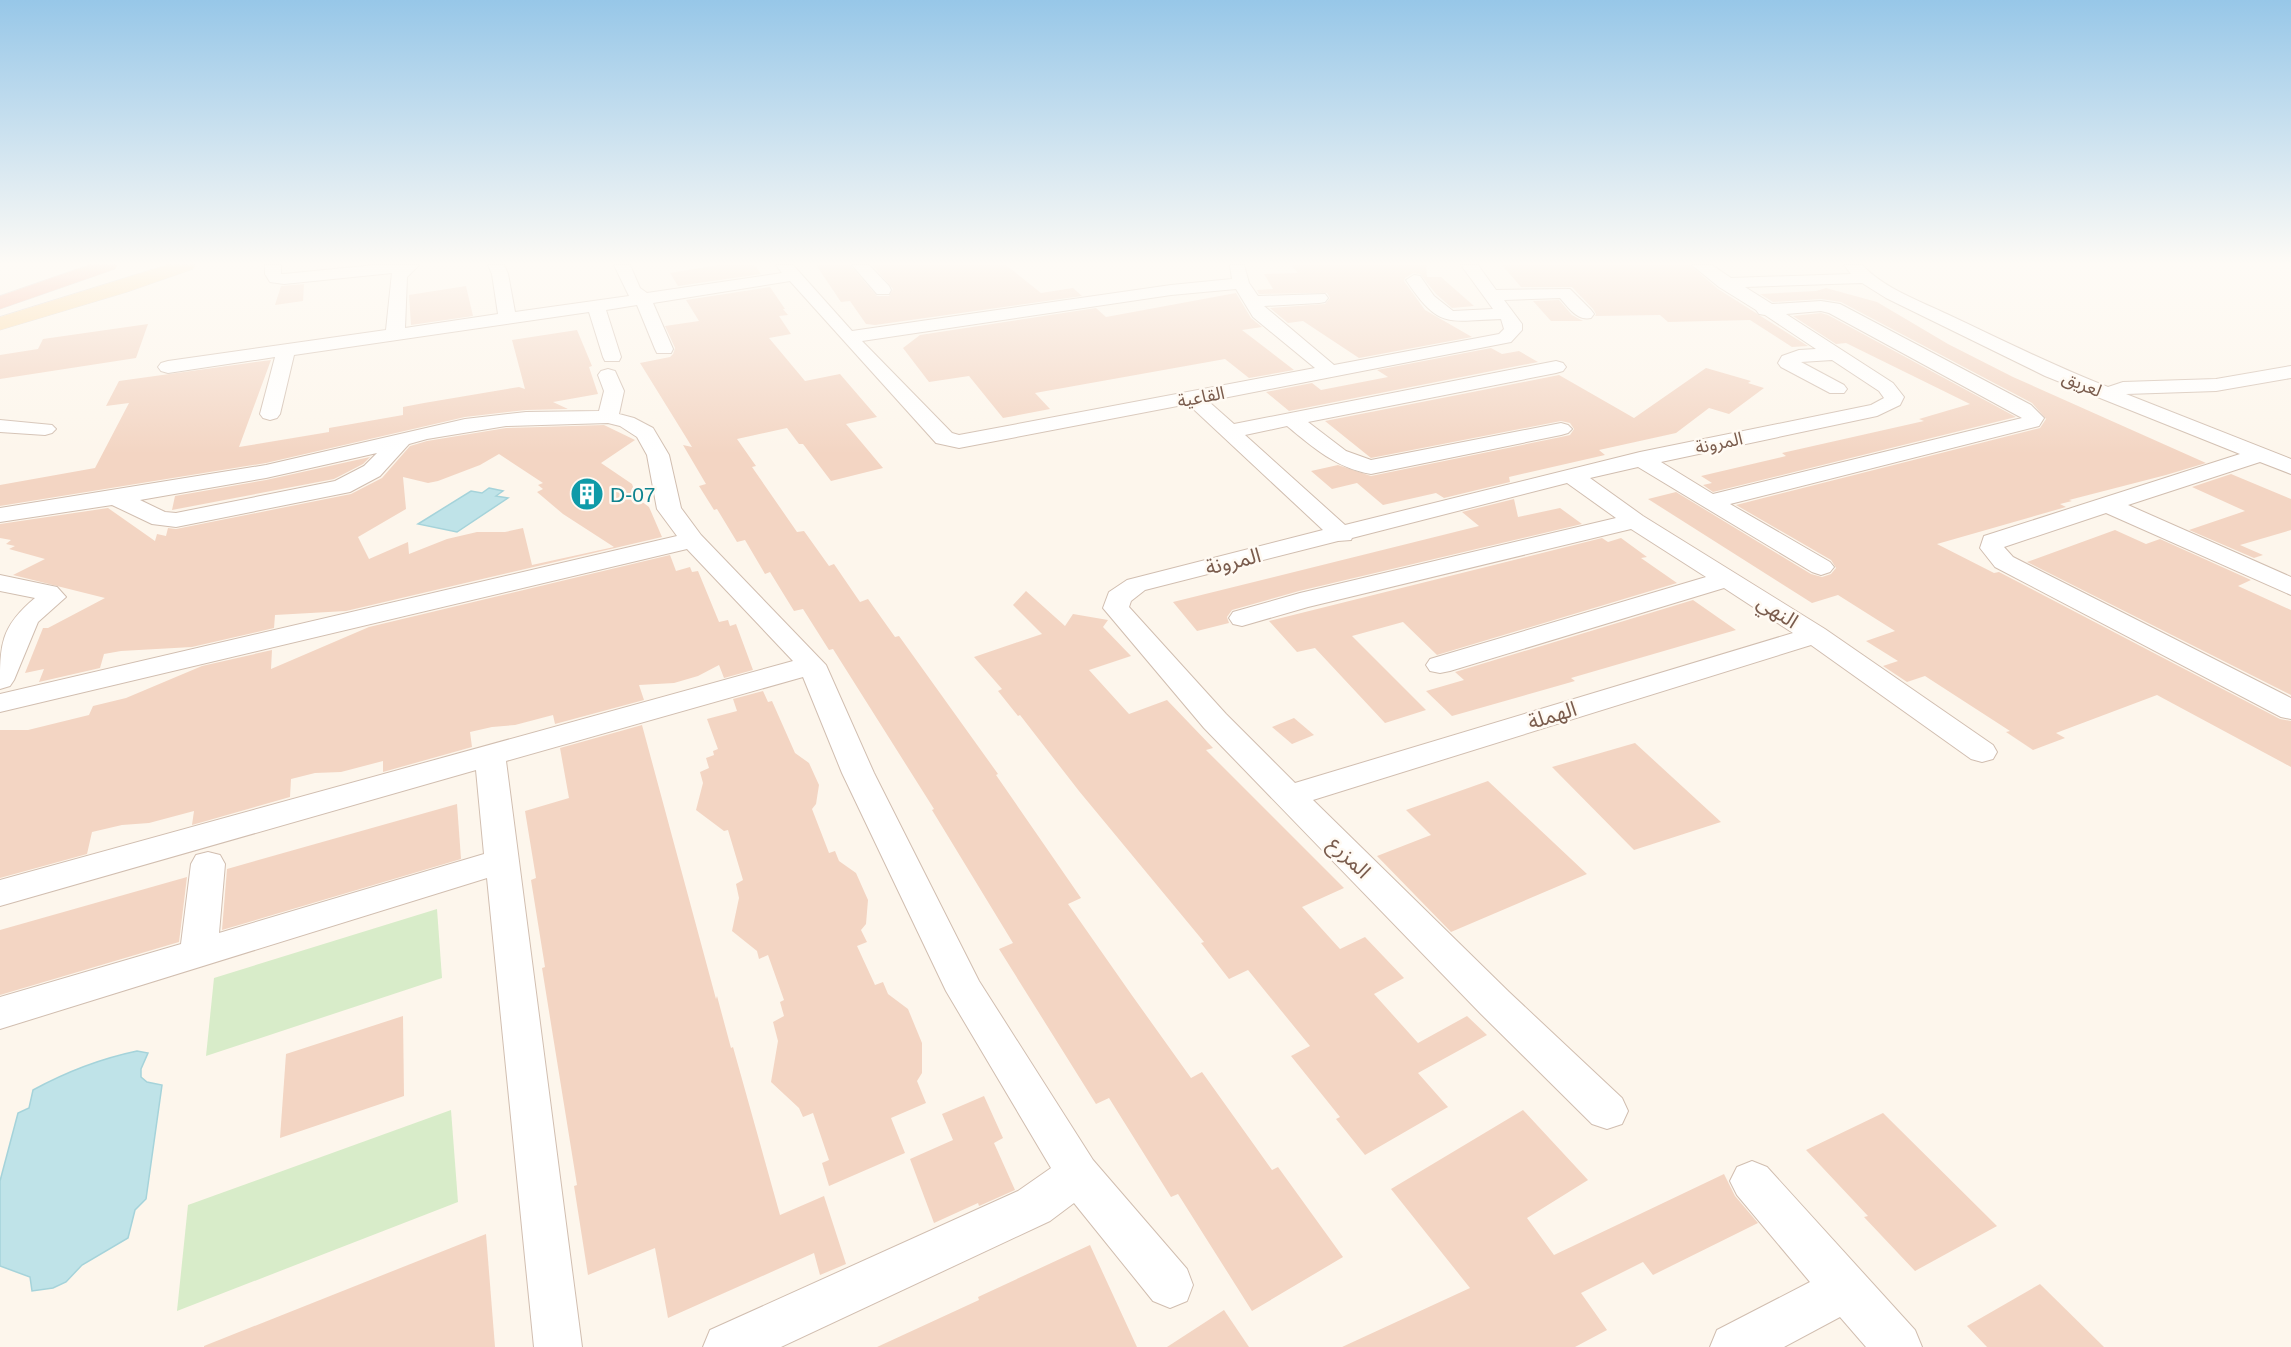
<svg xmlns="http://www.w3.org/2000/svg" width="2291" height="1347" font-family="Arial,'Noto Sans Arabic',sans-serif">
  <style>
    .green { fill: #d8ecc9 }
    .water { fill: #bfe3e8; stroke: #a5d3da; stroke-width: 1.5 }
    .building { fill: #f3d5c3; fill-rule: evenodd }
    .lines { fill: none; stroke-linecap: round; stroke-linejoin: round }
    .minor-casing { stroke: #d1beb0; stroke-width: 2 }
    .major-casing { stroke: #dad1cd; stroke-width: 1 }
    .highway-casing { stroke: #dad1cd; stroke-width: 1 }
    .minor { fill: #fff; fill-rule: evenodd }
    .major { fill: #fbd9a5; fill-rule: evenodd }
    .highway { fill: #f7b7a3; fill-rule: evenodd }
    .labels { text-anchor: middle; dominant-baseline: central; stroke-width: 5; stroke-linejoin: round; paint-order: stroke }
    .far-street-label { font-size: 18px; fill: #7a5c4d; stroke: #fffaf3 }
    .culture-label { font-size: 21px; fill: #0d838f; stroke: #fffaf3; text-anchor: start }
    .street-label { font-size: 21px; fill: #7a5c4d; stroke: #fffaf3 }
  </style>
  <rect width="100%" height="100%" fill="#fdf6ec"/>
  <g class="green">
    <path d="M437,909L442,978L206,1056L214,978Z"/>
    <path d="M451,1110L458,1202L177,1311L188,1205Z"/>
  </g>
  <g class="water">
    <path d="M489,488L503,491L496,496L508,498L457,532L418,524L471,491L482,493Z"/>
    <path d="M137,1051L148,1053L141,1069V1077L147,1082L162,1085L146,1199L135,1210L128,1238L82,1265L66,1282L53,1288L32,1291L30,1277L0,1266V1181L18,1113L29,1108L33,1090C66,1072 99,1059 137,1051Z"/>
  </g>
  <g class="building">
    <path d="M718,265H755L761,274L678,286L670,273Z"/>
    <path d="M816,265H850L877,296H889L893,289L872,265H1006L1041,293L1073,288L1082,296L875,325L866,324L850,301L841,302Z"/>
    <path d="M1291,265H1426L1427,277H1441L1474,306L1452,308L1436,294L1420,274L1413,273L1405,278L1404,281L1425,310L1472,337L1359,358L1303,321L1288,323L1270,308L1325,304L1330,298L1327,293L1259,294L1257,290L1273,289L1264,274L1298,273Z"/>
    <path d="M1502,265H1690L1718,289L1808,346L1792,347L1750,320L1668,322L1660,315L1595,316L1596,314L1593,309L1572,287H1521Z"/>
    <path d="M304,284L303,301L275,305L281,286Z"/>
    <path d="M466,286L473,316L411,325L409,295Z"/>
    <path d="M770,287L785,309H783L788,315L779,316L791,334L769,338L805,381L840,374L877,417L846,424L883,468L831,481L803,444H799L787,428L737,439L756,466L752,467L797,532L804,531L829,566L834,564L860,602L868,599L895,637L899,636L998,774L996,775L1081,898L1068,904L1131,994L1191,1078L1202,1072L1272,1170L1278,1167L1343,1257L1252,1311L1178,1194L1171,1197L1109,1098L1096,1104L999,949L1013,943L932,810L934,809L833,649L829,650L803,609L794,611L770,572L765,574L745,540L737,542L717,509L714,510L699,486L706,484L683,445L692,447L640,363L670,357L673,354L675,348L665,326L699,321L686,300Z"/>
    <path d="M1826,288L1877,302L1948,344L2013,377L2206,463L2166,475L2069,500L2072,501L2060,504L2066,507L1937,544L1994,573L1999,572L2280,719L2291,721V767L2157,695L2056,733L2065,738L2033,750L2006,732L2010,731L1925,676L1907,682L1883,666L1898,661L1866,641L1895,631L1838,595L1812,603L1648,499L1676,492L1811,574L1822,577L1831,574L1836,568L1831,560L1736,505L2040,428L2046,419L2032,403L1841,302L1821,299L1773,302L1760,294L1816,291Z"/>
    <path d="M1236,293L1251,318L1262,327L1242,330L1294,370L1249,378L1225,359L1035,393L1050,409L1003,418L969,376L929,382L903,348L920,335L1096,308L1106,317Z"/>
    <path d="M1559,300L1572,315L1583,321H1551L1533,301Z"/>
    <path d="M1821,313L1828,315L2016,417L1713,492L1703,485L1712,483L1701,476L1786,456L1782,453L1924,421L1919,419L1970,404L1846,343L1836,344L1793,316Z"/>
    <path d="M148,324L136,358L0,379V355L38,349L43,339Z"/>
    <path d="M577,330L592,366L589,367L598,394L553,402L568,409L526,410L465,417L266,463L0,506V485L95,468L129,403L106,406L119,381L271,360L239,447L329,432V428L403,415V407L424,403L519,387L525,389L512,340Z"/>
    <path d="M1491,348L1502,354L1519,351L1538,362L1289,411L1266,392L1312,383L1321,390L1388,377L1377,370Z"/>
    <path d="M1706,368L1751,381L1748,383L1764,388L1729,414L1709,408L1676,433L1599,450L1605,455L1509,477L1510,482L1444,498L1436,493L1383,505L1357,483L1332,489L1311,471L1338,465L1371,476L1561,437L1570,435L1574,429L1570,423L1561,421L1371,458L1325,421L1559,375L1634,418Z"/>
    <path d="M604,425L635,440L601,463L632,484L637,498L649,507L662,537L346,611L275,615L274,628L192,647L121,651L104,654L100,668L39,682L44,669L25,673L43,628H48L105,598L13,575L45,559L9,549L15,546L6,544L11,540L0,538V524L108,508L155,541L157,534L166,536L168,528L176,529L351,494L382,478L410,446L427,441L506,428ZM499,454L543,483L538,485L543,489L537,492L563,514L614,547L532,565L523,528L505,532H477L447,539L409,554L408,542L369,559L358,537L406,509L403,477L428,483L438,481L480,465Z"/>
    <path d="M370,457L363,464L334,479L172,510L175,496L266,480Z"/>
    <path d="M2231,474L2291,499V530L2240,545L2263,555L2254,558L2189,530L2245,511L2192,487Z"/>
    <path d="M1514,499L1518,517L1560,508L1582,524L1299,591L1232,610L1227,617L1229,623L1197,631L1173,602L1479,526L1462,512Z"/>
    <path d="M2115,530L2146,544L2160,539L2251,580L2238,586L2291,610V695L2027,562Z"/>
    <path d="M1602,538L1608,542L1621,538L1647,557L1641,558L1677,583L1437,655L1403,622L1352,636L1426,710L1385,723L1315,648L1297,652L1269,621Z"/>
    <path d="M670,555L676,571L690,567L692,572L698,571L719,622L728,620L730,626L736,624L753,670L724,678L719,665L698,676L674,683L639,685L644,700L555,724L553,715L515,725L492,727L470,732L472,747L383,772V761L341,772L315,773L291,779L290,797L192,825L194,811L149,823L122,825L92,832L87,854L0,878V730H28L89,715L93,706L126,698L202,666L272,650L271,669L369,627Z"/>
    <path d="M1026,591L1065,626L1073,614L1108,620L1103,627L1131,656L1089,670L1129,714L1167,700L1213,748L1206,750L1344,888L1302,907L1340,949L1365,937L1404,978L1374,994L1418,1043L1467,1016L1487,1035L1418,1073L1448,1107L1365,1155L1336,1119L1340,1117L1291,1056L1310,1046L1248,970L1229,979L1201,943L1204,942L1079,791L1020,715L1018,716L998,691L1002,689L974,657L1042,634L1013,605Z"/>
    <path d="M1693,600L1736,630L1571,678L1575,681L1452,716L1426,691L1464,680L1455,672Z"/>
    <path d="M763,691L768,702L772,701L795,753L809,763L819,785L816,804L812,809L829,853L835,851L839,861L856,873L868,900L866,924L861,930L867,942L857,946L875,985L883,982L888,994L908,1009L922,1043V1073L917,1081L926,1103L891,1118L905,1153L829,1186L822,1163L829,1160L813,1113L803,1117L799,1108L771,1082L778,1041L773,1022L784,1016L780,1002L784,1000L768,955L759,959L757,951L732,931L739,898L736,884L743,880L728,830L724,831L696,810L703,783L700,772L709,768L706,758L714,755L713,751L718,749L707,719L737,711L733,699Z"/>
    <path d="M1294,718L1314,735L1292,744L1272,727Z"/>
    <path d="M642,725L716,999L717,996L731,1048L733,1047L780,1215L824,1196L846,1264L820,1275L814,1253L668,1318L655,1248L588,1275L574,1186L577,1185L542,968L545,967L531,880L536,878L525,811L569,798L560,748Z"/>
    <path d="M1635,743L1721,822L1634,850L1552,767Z"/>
    <path d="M1488,781L1587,874L1451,932L1377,856L1431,835L1406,810Z"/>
    <path d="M457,804L461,859L222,930L227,869Z"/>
    <path d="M187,877L179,942L0,995V930Z"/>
    <path d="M403,1016L404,1096L280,1138L286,1054Z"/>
    <path d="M984,1096L1003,1138L994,1143L1015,1190L979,1206L978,1203L934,1223L910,1159L953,1140L942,1114Z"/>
    <path d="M1523,1110L1588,1180L1527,1218L1554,1255L1724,1174L1735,1196L1758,1223L1653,1275L1643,1262L1581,1293L1607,1330L1575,1347H1342L1470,1288L1391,1189Z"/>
    <path d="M1883,1113L1997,1226L1915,1271L1864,1217L1868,1216L1806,1150Z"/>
    <path d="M486,1234L495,1347H204V1346Z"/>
    <path d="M1090,1245L1137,1347H877L979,1300L978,1297Z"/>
    <path d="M2040,1284L2104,1347H1987L1967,1326Z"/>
    <path d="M1224,1310L1249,1347H1167Z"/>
  </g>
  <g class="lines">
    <defs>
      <g id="minor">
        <path d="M265,265H281V274H284L375,265H419L407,277L405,328L498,314L492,274L488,265H504L508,274L515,312L629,296L614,265H630L640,288L647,293L782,273L776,265H793L852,331L1171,285L1232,279L1230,265H1244L1249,283L1258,296L1325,294L1328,298L1325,302L1319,303L1264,306L1334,365L1499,334L1504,329L1501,319C1446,321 1439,329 1406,280L1414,275L1420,276L1434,296L1453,311L1493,309L1461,265H1478L1496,290L1570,289L1591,310L1594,314L1591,318C1577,321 1569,308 1560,298L1504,300L1522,324V330L1511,342L1208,401L1234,424L1556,361L1563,363L1566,367L1563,371L1556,373L1308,422L1346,451L1371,460L1561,423L1568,425L1572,429L1568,433L1561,435L1371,474C1336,468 1314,448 1287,426L1245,435L1345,525L1640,452L1871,405L1884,398L1879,391L1832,360L1801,362L1844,385L1847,389L1844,393H1830L1781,367L1778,363L1782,356L1799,350L1816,349L1765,315L1759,314L1756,310L1719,287L1692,265H1712L1731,278L1851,274L1844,265H1862C1885,289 1920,301 1949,315C2002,340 2054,366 2108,387L2123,382L2216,379L2291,366V378L2216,391L2126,394L2291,459V474L2260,462L2128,505L2291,577V595L2106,513L2004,547L2013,557L2291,698V719L2281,717L1995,567L1980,548L1984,536L2240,454L2045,376L1886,298L1862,283L1745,287L1772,304L1821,301L1840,304L2031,405L2044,418L2039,426L1730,504L1830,562L1834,567L1830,572L1821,575L1812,572L1638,467L1590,478L1643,516L1825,629L1993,745L1997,752L1993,759L1982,762L1971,759L1811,645L1313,800L1509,992L1622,1098L1628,1111L1622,1124L1607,1129L1592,1124L1481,1014L1204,728L1103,608L1109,592L1127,580L1323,530L1188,404L959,448L936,443L790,281L653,303L673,349L671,353H657L655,349L637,305L606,310L621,357L619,361H605L603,357L589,312L294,355L280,414L277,418L270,420L263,418L260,414L275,357L168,373L161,371L158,367L161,363L168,361L386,330L392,273L284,284L270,282L265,274ZM1236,289L1253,317L1315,368L959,435L952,433L862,341L1171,295ZM1821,311L1829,313L2022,418L1713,494L1661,462L1877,416L1900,405L1904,397L1893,383L1786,314ZM1567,483L1616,518L1300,593L1233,612L1229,618L1233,624L1242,626L1308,607L1631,529L1706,577L1430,659L1426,665L1430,671L1440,673L1450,671L1724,588L1793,633L1295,783L1226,714L1129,607L1131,601L1145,590L1338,541L1351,540L1352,538Z"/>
        <path d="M852,265H869L889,286L891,290L889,294H877Z"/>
        <path d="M608,369L615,371L624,391L619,414L634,418L653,428L669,455L681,508L701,535L826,665L874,773L979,981L1093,1160L1187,1269L1193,1285L1187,1301L1170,1308L1153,1301L1074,1203L1050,1221L781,1347H703L710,1330L1018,1191L1051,1168L946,991L842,773L803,677L506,761L582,1347H534L487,878L0,1029V997L181,944L191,864L196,855L208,852L220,855L225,864L219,933L484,854L476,770L0,906V880L793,661L687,549L0,712V694L677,536L657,509L647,455L637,437L620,426L608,423L506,426L427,439L409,444L380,476L350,492L176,527L152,524L112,505L0,522V508L266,465L465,419L526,412L599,411L604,391L598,375L601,371ZM377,453L364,466L335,481L176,513L165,512L140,500L266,478Z"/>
        <path d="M0,420L52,425L56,429L52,433L45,435L0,432Z"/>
        <path d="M0,575L57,587L66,597L38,622L14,680L10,686L0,689C0,645 0,627 35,598L0,591Z"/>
        <path d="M1752,1161L1767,1167L1915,1330L1922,1347H1866L1840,1317L1784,1347H1710L1717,1330L1810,1282L1737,1195L1730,1181L1737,1167Z"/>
      </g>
      <path id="major" d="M167,265H195L193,269L127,292L0,330V317Z"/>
      <path id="highway" d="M89,265H117L115,269L0,309V296Z"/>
    </defs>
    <use href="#minor" class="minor-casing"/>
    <use href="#major" class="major-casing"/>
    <use href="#highway" class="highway-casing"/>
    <use href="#minor" class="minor"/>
    <use href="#major" class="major"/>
    <use href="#highway" class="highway"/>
  </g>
  <linearGradient id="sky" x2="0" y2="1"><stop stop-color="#97c7e8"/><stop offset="0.58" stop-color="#fefbf6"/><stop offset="1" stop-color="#fefbf6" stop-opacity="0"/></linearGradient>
  <rect width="2291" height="454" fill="url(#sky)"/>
  <defs>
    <symbol id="building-disc" viewBox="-11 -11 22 22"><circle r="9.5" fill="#0f9aa8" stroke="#fffaf3"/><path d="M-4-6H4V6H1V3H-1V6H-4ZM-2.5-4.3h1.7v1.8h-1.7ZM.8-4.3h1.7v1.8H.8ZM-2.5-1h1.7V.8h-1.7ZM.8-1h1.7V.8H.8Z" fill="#fff"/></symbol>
  </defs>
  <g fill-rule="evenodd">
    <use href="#building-disc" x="568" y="475" width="38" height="38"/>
  </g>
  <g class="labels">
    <g class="far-street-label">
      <text transform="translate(2082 384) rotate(23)">لعريق</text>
      <text transform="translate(1201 397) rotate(-11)">القاعية</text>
      <text transform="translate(1719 443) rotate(-12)">المرونة</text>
    </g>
    <g class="culture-label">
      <text x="610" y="494">D-07</text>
    </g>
    <g class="street-label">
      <text transform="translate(1233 561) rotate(-14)">المرونة</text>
      <text transform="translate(1778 611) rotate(33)">النهي</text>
      <text transform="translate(1552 715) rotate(-17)">الهملة</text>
      <text transform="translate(1350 857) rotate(45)">المزرع</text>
    </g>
  </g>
</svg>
